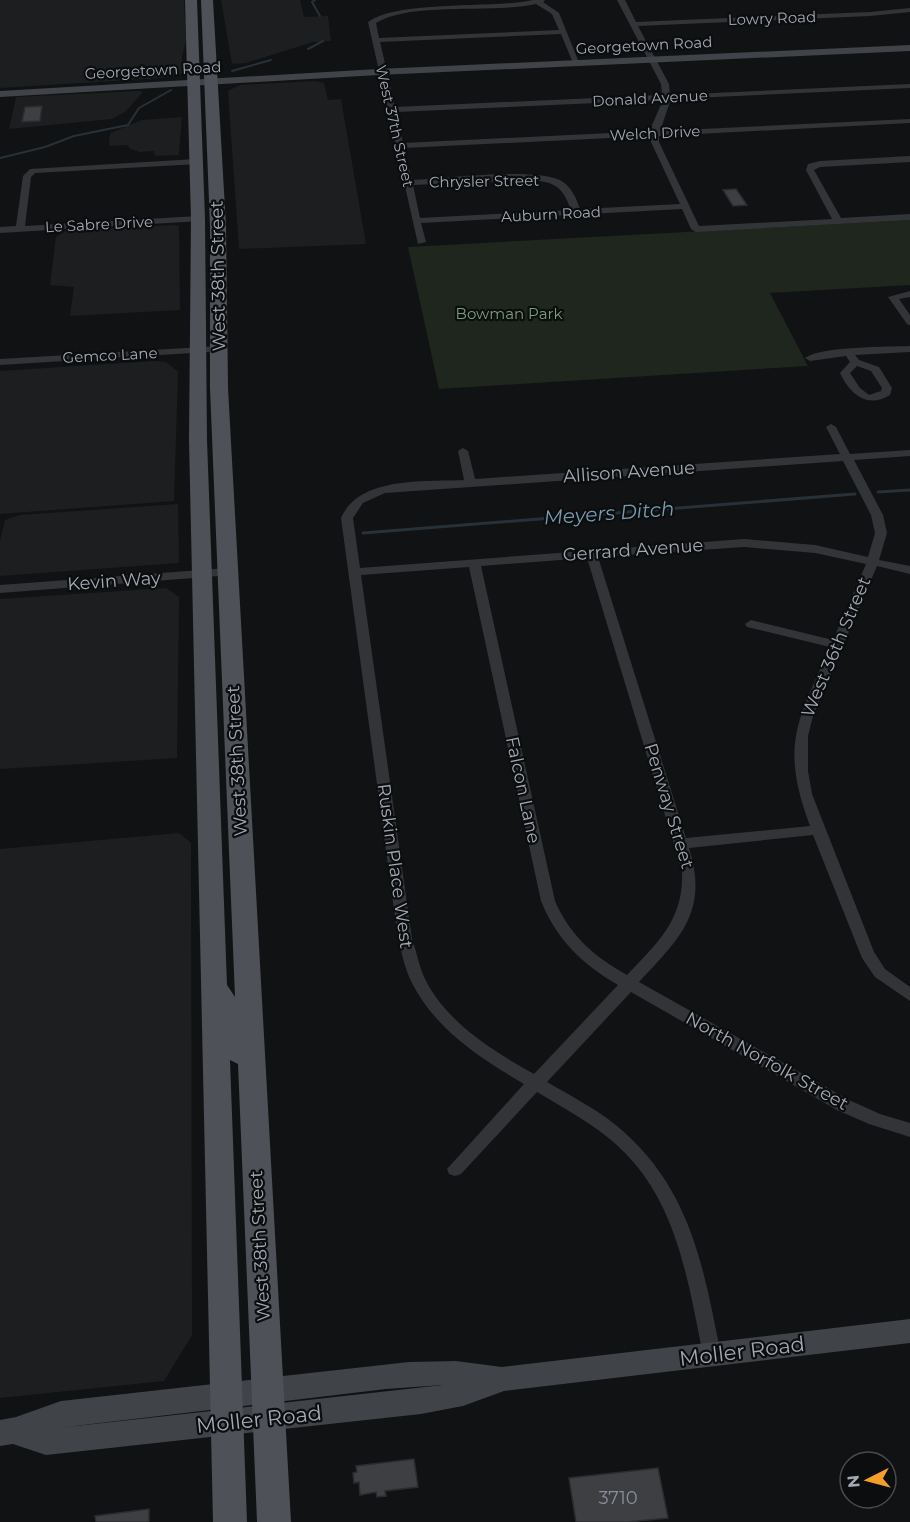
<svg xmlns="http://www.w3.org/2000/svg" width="910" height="1522" font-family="Montserrat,sans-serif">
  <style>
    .built { fill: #1d1e20 }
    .green { fill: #1e261e }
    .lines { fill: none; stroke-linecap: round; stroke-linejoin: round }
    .stream-far1 { stroke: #283137; stroke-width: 2 }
    .stream { stroke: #283137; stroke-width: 3 }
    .building { fill: #3d3f43; stroke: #2b2c2f; stroke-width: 1.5 }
    .minor { fill: #323438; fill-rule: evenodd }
    .secondary { fill: #404348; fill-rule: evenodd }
    .primary { fill: #4e5157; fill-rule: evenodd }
    .labels { text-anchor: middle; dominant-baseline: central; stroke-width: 4.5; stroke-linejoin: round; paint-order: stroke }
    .far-street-label { font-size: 15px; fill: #a3a9b4; stroke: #0c0d0e }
    .far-park-label { font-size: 15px; fill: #7a9f79; stroke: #0c0d0e }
    .street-label { font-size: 18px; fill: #a3a9b4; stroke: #0c0d0e }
    .near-number-label { font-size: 18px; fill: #8a8e98 }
    .water-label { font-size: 20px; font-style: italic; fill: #799bb0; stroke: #0c0d0e }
    .near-street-label { font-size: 21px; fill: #a3a9b4; stroke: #0c0d0e }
  </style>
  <rect width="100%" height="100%" fill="#111213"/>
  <g class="built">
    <path d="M0,0H184L186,41L182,56L183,72L182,74L162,78L0,88Z"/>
    <path d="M221,0H300L304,17L328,16L331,41L313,42L246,63L232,64Z"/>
    <path d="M315,81L324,83L328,100L341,99L366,244L239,249L228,91L240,85Z"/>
    <path d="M139,91L143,92L125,112L112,119L9,129L16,97Z"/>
    <path d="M182,117L179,155L155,156L154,151L139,152L129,148L128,145L109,146L110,133L142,120Z"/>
    <path d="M173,225L179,226L180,310L70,316L74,287L50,285L56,237L66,231Z"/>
    <path d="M154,361L166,362L178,372L174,501L0,514V371Z"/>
    <path d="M178,504L179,563L0,576V541L5,520L20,515Z"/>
    <path d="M166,588L179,597L177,758L0,769V599Z"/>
    <path d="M179,833L191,843L192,1335L164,1381L0,1398V849Z"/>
  </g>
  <path class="green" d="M910,220V285L770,293L808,366L439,389L408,247Z"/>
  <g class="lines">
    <g class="stream-far1">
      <path d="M315,0L312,2L320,16"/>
      <path d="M308,49L323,41"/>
      <path d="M232,71L271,60"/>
      <path d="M0,158L45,147L74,136L128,125L139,108L171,90"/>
    </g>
    <g class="stream">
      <path d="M878,492L910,490"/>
      <path d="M363,533L855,494"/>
    </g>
  </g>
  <g class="building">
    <path d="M42,106L40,121L22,122L25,107Z"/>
    <path d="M736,189L747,205L733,206L723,190Z"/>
    <path d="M414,1459L418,1487L385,1491L386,1496L377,1497L376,1492L360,1495L359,1482L354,1483L353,1473L357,1472L356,1466Z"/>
    <path d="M658,1468L668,1518L628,1522H576L569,1478Z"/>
    <path d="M149,1509V1522H96L95,1516Z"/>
  </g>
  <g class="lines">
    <g class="minor">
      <path d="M533,0H545L543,2L559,13L580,65L573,63L561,34L380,42L395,107L662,95L661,84L617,0H625L636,22L870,12L910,8V12L870,16L638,26L669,84L670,95L910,84V88L671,99L660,131L910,119V123L659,136V142L699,226L832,219L806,170L808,164L820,161L910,156V162L820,167L814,170L841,218L910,214V220L696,232L691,229L682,209L421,223L426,242L418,244L368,22C398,0 491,9 533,0ZM536,4L552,14L559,30L379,38L376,23C411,1 491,14 536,4ZM663,100L652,125V131L403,143L396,112ZM651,136V142L680,204L580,209C577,200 572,188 563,182C540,166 443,179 412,180L404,148ZM526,180C552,181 562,184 571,210L420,218L413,185Z"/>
      <path d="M196,159L199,160V164L35,173L31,177L25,226L198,216L201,217V221L0,233V227L16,226L23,176L30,169Z"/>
      <path d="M910,291V297L899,299L910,315V325L907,324L888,297Z"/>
      <path d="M220,346L224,347V351L0,365V359Z"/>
      <path d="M910,346V352L855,355L859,360L879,367L892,388L890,395C867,409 850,394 840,373L850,362L846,356L810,361L805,358C821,346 888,347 910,346ZM857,366L871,371L882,388L881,391L869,395L860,388L850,373Z"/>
      <path d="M831,424L836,427L850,454L910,450V456L854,460L883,515L887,533L879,560L910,566V574L877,566L813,716L808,736V771L812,794L874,952L885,969L910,987V1001L875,977L862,958L813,835L689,848C709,912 680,938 639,982L849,1100L880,1114L910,1123V1137L869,1124L837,1110L631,992L547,1082C573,1097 602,1112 624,1132C692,1193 704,1270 721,1355L719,1361L712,1363L705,1361L703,1355C687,1276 676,1194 611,1140C588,1121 562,1107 537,1092L461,1174L455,1176L449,1174L447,1169L524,1084C480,1058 436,1030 412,983C405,970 402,953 398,939L341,518C359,476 425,482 464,480L458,451L463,448L468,451L475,479L840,454L826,427ZM843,461L871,515L875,533L868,557L815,545L744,539L360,568L353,518L363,503L385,493ZM744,547L815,553L866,564L833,640L751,620L745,624L747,627L830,647C797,722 780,745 810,826L686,838L598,557ZM587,558L682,871C684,920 658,942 627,975C595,957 570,936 555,901L481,566ZM469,567L541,901C557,940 582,964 618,985L534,1074C493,1051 447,1023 425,979C419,967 417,952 412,939L361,575Z"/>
      <path d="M228,568L234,572L232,575L0,593V585Z"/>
    </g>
    <g class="secondary">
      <path d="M910,45V51L378,75L0,97V91L378,69Z"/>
      <path d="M910,1319V1343L504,1391L463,1406L421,1414L46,1455L13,1444L0,1446V1420L16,1417L61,1401L409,1362L456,1361L502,1367ZM443,1385L58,1428L386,1389Z"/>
    </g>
    <path class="primary" d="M185,0H197L205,219L207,440L227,985L235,997L210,388V226L201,0H213L226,226L228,388L291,1522H257L238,1064L230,1060L247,1522H213L189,440L191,219Z"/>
  </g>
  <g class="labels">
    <g class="far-street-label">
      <text transform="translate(772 18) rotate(-2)">Lowry Road</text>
      <text transform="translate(644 45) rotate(-3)">Georgetown Road</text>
      <text transform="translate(153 70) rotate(-3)">Georgetown Road</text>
      <text transform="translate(650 98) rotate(-3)">Donald Avenue</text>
      <text transform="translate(395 126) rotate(77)">West 37th Street</text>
      <text transform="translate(655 133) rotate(-3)">Welch Drive</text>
      <text transform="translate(484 181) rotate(-1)">Chrysler Street</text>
      <text transform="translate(551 214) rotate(-3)">Auburn Road</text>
      <text transform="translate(99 224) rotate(-3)">Le Sabre Drive</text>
      <text transform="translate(110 355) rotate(-3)">Gemco Lane</text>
    </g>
    <g class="far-park-label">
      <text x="509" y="313">Bowman Park</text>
    </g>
    <g class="street-label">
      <text transform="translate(218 276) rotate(-91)">West 38th Street</text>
      <text transform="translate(629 472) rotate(-4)">Allison Avenue</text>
      <text transform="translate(633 550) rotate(-4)">Gerrard Avenue</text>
      <text transform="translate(114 581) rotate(-4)">Kevin Way</text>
      <text transform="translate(836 647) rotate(-67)">West 36th Street</text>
      <text transform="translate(237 761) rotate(-93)">West 38th Street</text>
      <text transform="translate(523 790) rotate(78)">Falcon Lane</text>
      <text transform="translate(669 806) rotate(73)">Penway Street</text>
      <text transform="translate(395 866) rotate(82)">Ruskin Place West</text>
      <text transform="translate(767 1061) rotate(29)">North Norfolk Street</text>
      <text transform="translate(260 1246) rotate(-93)">West 38th Street</text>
    </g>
    <g class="near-number-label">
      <text x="618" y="1498">3710</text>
    </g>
    <g class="water-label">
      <text transform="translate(609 513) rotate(-4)">Meyers Ditch</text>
    </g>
    <g class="near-street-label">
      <text transform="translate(742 1351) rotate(-7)">Moller Road</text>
      <text transform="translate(259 1419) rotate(-6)">Moller Road</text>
    </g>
  </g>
  <g transform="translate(868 1480) rotate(264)"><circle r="28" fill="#0c0d0e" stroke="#484b50" stroke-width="1.5"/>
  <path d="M0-4.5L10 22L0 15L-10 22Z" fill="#f39f2a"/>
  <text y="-9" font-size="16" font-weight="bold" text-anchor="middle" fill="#a3a9b4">N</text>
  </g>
</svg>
